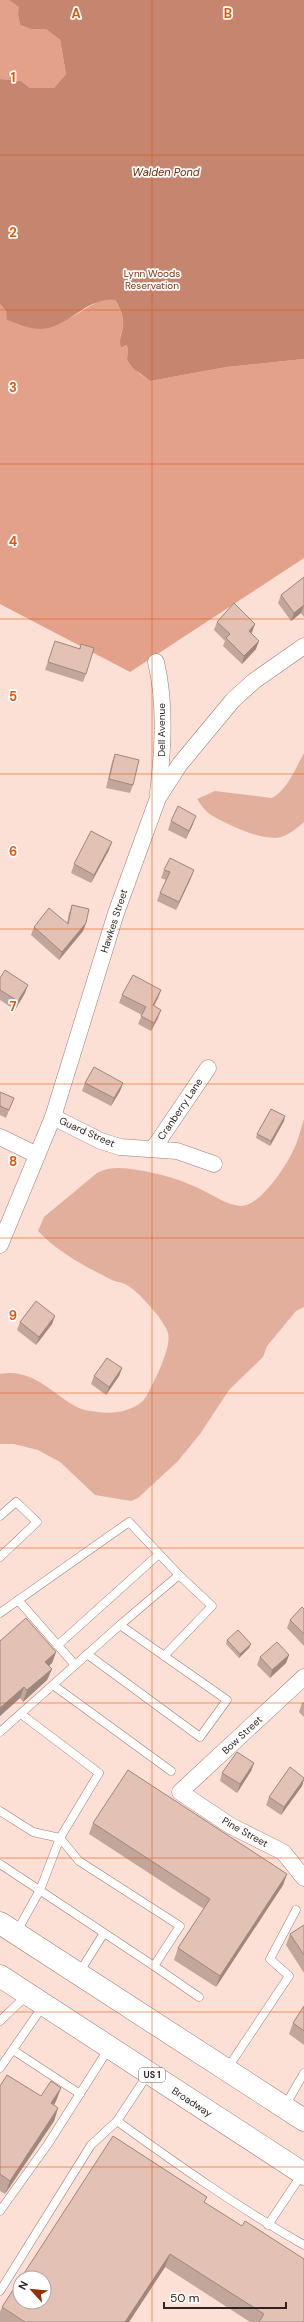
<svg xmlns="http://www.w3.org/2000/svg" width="304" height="2322" font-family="'DM Sans',sans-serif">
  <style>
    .green { fill: #e2af9d }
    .forest { fill: #e4a189 }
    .water { fill: #c6856e }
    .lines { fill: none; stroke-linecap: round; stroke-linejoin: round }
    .service-casing { stroke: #9e7d72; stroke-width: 9 }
    .minor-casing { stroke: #9e7d72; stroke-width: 17 }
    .trunk-casing { stroke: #9e7d72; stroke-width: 23 }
    .service { stroke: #fff; stroke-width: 8 }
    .minor { stroke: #fff; stroke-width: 16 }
    .trunk { stroke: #fff; stroke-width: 22 }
    .wall { fill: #c3a69b }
    .shaded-wall { fill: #9f877e }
    .building { fill: #e3c1b4; stroke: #9f877e }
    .grid { fill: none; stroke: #df560d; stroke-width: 1; stroke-opacity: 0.55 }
    .labels { text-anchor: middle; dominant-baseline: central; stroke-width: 3.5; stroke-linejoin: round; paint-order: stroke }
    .shield { fill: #fff; stroke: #6e6562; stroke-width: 1 }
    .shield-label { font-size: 9px; font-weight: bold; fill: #30231f }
    .park-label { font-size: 10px; fill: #7d2f0e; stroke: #fff }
    .street-label { font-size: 10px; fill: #30231f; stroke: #fff }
    .water-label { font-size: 11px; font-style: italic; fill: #762805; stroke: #fff }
    .grid-label { font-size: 13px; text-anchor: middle; font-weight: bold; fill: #df560d; stroke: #fff; stroke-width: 3.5; stroke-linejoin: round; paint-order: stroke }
  </style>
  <rect width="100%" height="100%" fill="#fcdfd5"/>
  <g class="green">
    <path d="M304,753V822C297,828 290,834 281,837C263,842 226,824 211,815C205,811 201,805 197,799L215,791L272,798C288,789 295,769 304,753Z"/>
    <path d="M304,1119V1307L296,1311L267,1346L263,1357L229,1390L200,1434L178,1461L138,1498L131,1501L95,1495L60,1462L38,1450L14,1444H0V1374C32,1368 50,1392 75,1406C81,1410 91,1411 98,1412C113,1415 140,1410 147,1395C154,1382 172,1347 168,1333C165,1321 138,1291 127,1285C122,1282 115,1282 110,1279C84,1266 58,1252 38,1231L44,1217L97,1173C111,1166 123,1168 138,1170C162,1174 183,1180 204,1191C216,1197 226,1204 240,1206C259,1208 286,1166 293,1151C298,1141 301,1129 304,1119Z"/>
  </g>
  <g class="forest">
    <path d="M0,0H9L20,7L18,15L20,25L31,29H46L60,40L66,74L54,88H30L21,81L0,79Z"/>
    <path d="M107,299L115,300C120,308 124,315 123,325C122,339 116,333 128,348L127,360L140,374L150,381L227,367L304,359V558L130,672L0,604V304L6,311L8,320C39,332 54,327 82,311C90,306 97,301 107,299Z"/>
  </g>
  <path class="water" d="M9,0H304V359L227,367L150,381L133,368L127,360L128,348L126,345L121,347C118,340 123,332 123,325C124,316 120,307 115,300C87,296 68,328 41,329C29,329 18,324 7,320L6,311L0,304V79L21,81L30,88H54L66,74L60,40L46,29H31L20,25L18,15L19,7Z"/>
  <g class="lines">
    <defs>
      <g id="service">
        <path d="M0,1516L16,1502L37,1522L0,1557"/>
        <path d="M18,1600L75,1665"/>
        <path d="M0,1613L129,1522L179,1575L120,1625L0,1732"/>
        <path d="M58,1645L159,1554"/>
        <path d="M87,1654L200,1737L227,1700L120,1625"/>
        <path d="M164,1656L212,1606L179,1575"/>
        <path d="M53,1685L171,1771"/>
        <path d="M0,1811L33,1832L60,1838L79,1861L180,1926L154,1966L199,1997"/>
        <path d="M0,1864L154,1966"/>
        <path d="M16,1933L40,1890L60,1838L99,1773L21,1714"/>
        <path d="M79,1973L104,1933"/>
        <path d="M0,2021L27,1995"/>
        <path d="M13,2050L80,2094"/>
        <path d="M0,2068L43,2006"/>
        <path d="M227,2069L289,1976L270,1959L296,1910"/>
        <path d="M285,2106L304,2073"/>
        <path d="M117,2121C178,2165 239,2208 304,2245"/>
        <path d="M0,2211L48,2144L109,2048"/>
        <path d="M268,2225L302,2174"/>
        <path d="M0,2291L91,2145L117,2121L148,2074"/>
      </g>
      <g id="minor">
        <path d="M156,662C166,704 163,750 158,793"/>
        <path d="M53,1117L101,1141L120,1147L177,1151L214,1164"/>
        <path d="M0,1137L37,1155"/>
        <path d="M153,1149L208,1068"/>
        <path d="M0,1245L53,1117L116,913L158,798L180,764L233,700L254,681L304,646"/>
        <path d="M304,1677L180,1792L231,1826L283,1852L304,1878"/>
      </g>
      <g id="trunk">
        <path d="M0,1923L304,2120"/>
        <path d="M0,1976L304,2174"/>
      </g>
    </defs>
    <use href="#service" class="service-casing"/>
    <use href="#minor" class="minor-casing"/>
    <use href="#trunk" class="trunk-casing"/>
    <use href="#service" class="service"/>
    <use href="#minor" class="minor"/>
    <use href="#trunk" class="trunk"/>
  </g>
  <g class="wall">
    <path d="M304,577V617L301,613L291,621L278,603L281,595Z"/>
    <path d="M217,622L255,624L252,632L251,634L256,649L242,664L223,646L225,641L214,630Z"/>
    <path d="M55,641L79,649L81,644L86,674L83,682L45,670Z"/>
    <path d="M115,754L133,785L130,793L106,788L112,762Z"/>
    <path d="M171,821L193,824L186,839L168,830Z"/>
    <path d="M109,850L91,883L71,873L74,864Z"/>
    <path d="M164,870L191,878L176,910L157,901L160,893L166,880L161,878Z"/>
    <path d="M72,905L86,923L83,931L59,960L31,935L34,927L67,923L69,913Z"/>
    <path d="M0,978L25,993L15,1010L0,1000Z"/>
    <path d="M161,990L158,998L154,1006L158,1018L151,1031L138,1024L142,1015L119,1003L122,995Z"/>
    <path d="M85,1083H123L120,1091L111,1106L82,1091Z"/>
    <path d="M0,1092L14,1098L6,1118L0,1115Z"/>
    <path d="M284,1121L270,1146L256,1138L257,1134Z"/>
    <path d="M55,1316L52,1324L36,1345L17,1330L20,1322Z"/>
    <path d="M122,1368L119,1376L106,1395L91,1384L94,1376Z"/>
    <path d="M304,1609V1646L287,1628L290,1620Z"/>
    <path d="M227,1640L251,1644L249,1648L239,1658L226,1644Z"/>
    <path d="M0,1641L56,1652L52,1663L49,1666L52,1669L47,1680L23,1702L20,1698L0,1716Z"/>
    <path d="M289,1655L286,1663L270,1678L257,1665L260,1657Z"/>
    <path d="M304,1702V1717L299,1712L302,1703Z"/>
    <path d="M254,1763L251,1771L237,1793L220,1781L222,1773Z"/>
    <path d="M304,1778V1779L302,1786L281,1815L266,1805L269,1797Z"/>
    <path d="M93,1823L287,1874L283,1885L216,1987L174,1960L178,1948L204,1909L89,1834Z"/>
    <path d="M304,1925V1973L286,1945L290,1934Z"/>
    <path d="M304,2006V2045L289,2034L293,2023Z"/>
    <path d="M0,2086L41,2096L61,2088L56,2101L54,2105L58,2108L54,2121L5,2194L0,2191Z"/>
    <path d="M205,2202L304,2322H250L165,2267L129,2322H0V2312L2,2307Z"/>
  </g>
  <g class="shaded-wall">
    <path d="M304,605L301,613L291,621L294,613Z"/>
    <path d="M255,624L252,632L246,639L249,631Z"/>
    <path d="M259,641L256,649L242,664L244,656Z"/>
    <path d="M196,816L193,824L186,839L189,831Z"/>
    <path d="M112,842L109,850L91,883L94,875Z"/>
    <path d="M194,870L191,878L176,910L179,902Z"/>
    <path d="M86,923L83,931L59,960L62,952Z"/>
    <path d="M28,985L25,993L15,1010L18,1001Z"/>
    <path d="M161,990L158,998L150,1013L153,1005Z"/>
    <path d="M161,1010L158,1018L151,1031L154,1023Z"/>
    <path d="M123,1083L120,1091L111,1106L114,1098Z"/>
    <path d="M285,1116L284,1121L270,1146L271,1141Z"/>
    <path d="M55,1316L52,1324L36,1345L39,1337Z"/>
    <path d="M122,1368L119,1376L106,1395L109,1387Z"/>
    <path d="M251,1644L249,1648L239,1658L240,1654Z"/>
    <path d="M56,1652L52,1663L41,1673L45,1662Z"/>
    <path d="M289,1655L286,1663L270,1678L272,1670Z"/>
    <path d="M52,1669L47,1680L23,1702L27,1690Z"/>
    <path d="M24,1687L20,1698L0,1716V1708Z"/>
    <path d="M254,1763L251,1771L237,1793L240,1784Z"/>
    <path d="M304,1779L302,1786L281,1815L284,1807Z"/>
    <path d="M287,1874L283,1885L216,1987L220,1976Z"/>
    <path d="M61,2088L56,2101L47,2117L51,2103Z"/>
    <path d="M58,2108L54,2121L5,2194L10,2181Z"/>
    <path d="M170,2254L165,2267L129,2322H125Z"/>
  </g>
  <g class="building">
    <path d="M304,577V605L294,613L281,595Z"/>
    <path d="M234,603L255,624L249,631L259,641L244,656L226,638L230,634L217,622Z"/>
    <path d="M55,641L80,649L81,644L94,648L86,674L48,662Z"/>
    <path d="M115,754L139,760L133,785L109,779Z"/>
    <path d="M178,806L196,816L189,831L171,821Z"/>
    <path d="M91,831L112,842L94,875L74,864Z"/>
    <path d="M170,858L194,870L179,902L160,893L170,872L164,870Z"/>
    <path d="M72,905L89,909L86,923L62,952L34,927L49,908L68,924Z"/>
    <path d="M5,970L28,985L18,1001L0,990V978Z"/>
    <path d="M133,975L161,990L153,1005L161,1010L154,1023L141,1016L146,1007L122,995Z"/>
    <path d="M94,1067L123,1083L114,1098L85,1083Z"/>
    <path d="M0,1092L14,1098L9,1110L0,1106Z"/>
    <path d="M271,1109L285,1116L271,1141L257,1134Z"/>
    <path d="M36,1301L55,1316L39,1337L20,1322Z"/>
    <path d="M107,1358L122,1368L109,1387L94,1376Z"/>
    <path d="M302,1607L304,1609V1634L290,1620Z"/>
    <path d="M26,1618L56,1652L45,1662L52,1669L27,1690L24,1687L0,1708V1641Z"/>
    <path d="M238,1630L251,1644L240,1654L227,1640Z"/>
    <path d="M277,1642L289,1655L272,1670L260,1657Z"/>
    <path d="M237,1752L254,1763L240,1784L222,1773Z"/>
    <path d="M290,1767L304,1778V1779L284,1807L269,1797Z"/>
    <path d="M128,1770L287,1874L220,1976L178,1948L210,1899L93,1823Z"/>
    <path d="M304,1925V1955L290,1934Z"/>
    <path d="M304,2006V2031L293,2023Z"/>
    <path d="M7,2075L41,2096L51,2081L61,2088L51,2103L58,2108L10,2181L0,2174V2086Z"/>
    <path d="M113,2136L207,2197L204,2202L242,2226L245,2221L304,2259V2322H259L264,2314L170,2254L125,2322H25L2,2307L20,2279V2302H44V2278H21Z"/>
  </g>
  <path class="grid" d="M152,0V2322M0,155H304M0,310H304M0,464H304M0,619H304M0,774H304M0,929H304M0,1084H304M0,1238H304M0,1393H304M0,1548H304M0,1703H304M0,1858H304M0,2012H304M0,2167H304"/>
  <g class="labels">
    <rect class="shield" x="139" y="2068" width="26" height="14" rx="3"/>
    <g class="shield-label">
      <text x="152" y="2075">US 1</text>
    </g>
    <g class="park-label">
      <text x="152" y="273">Lynn Woods<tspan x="152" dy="12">Reservation</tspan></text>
    </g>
    <g class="street-label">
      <text transform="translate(161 730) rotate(-90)">Dell Avenue</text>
      <text transform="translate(114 921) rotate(-72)">Hawkes Street</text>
      <text transform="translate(180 1109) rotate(-56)">Cranberry Lane</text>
      <text transform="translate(87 1132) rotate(24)">Guard Street</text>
      <text transform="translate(242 1735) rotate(-43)">Bow Street</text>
      <text transform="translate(245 1832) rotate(29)">Pine Street</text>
      <text transform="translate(192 2102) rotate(33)">Broadway</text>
    </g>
    <g class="water-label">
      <text x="166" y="172">Walden Pond</text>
    </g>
  </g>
  <g class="grid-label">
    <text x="76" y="18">A</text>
    <text x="228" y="18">B</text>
    <text x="13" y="82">1</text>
    <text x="13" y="237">2</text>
    <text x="13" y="392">3</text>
    <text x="13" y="546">4</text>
    <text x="13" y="701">5</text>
    <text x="13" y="856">6</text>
    <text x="13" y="1011">7</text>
    <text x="13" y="1166">8</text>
    <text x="13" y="1320">9</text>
  </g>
  <g transform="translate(32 2290) rotate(297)"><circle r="19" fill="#ffffff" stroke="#aca7a5"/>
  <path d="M0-3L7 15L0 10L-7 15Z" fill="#973200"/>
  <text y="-6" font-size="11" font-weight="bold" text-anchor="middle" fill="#30231f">N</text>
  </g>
  <path d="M164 2302v6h122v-6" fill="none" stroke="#30231f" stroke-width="2"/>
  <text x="170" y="2302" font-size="12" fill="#30231f" stroke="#ffffff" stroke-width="3" paint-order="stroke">50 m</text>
</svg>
